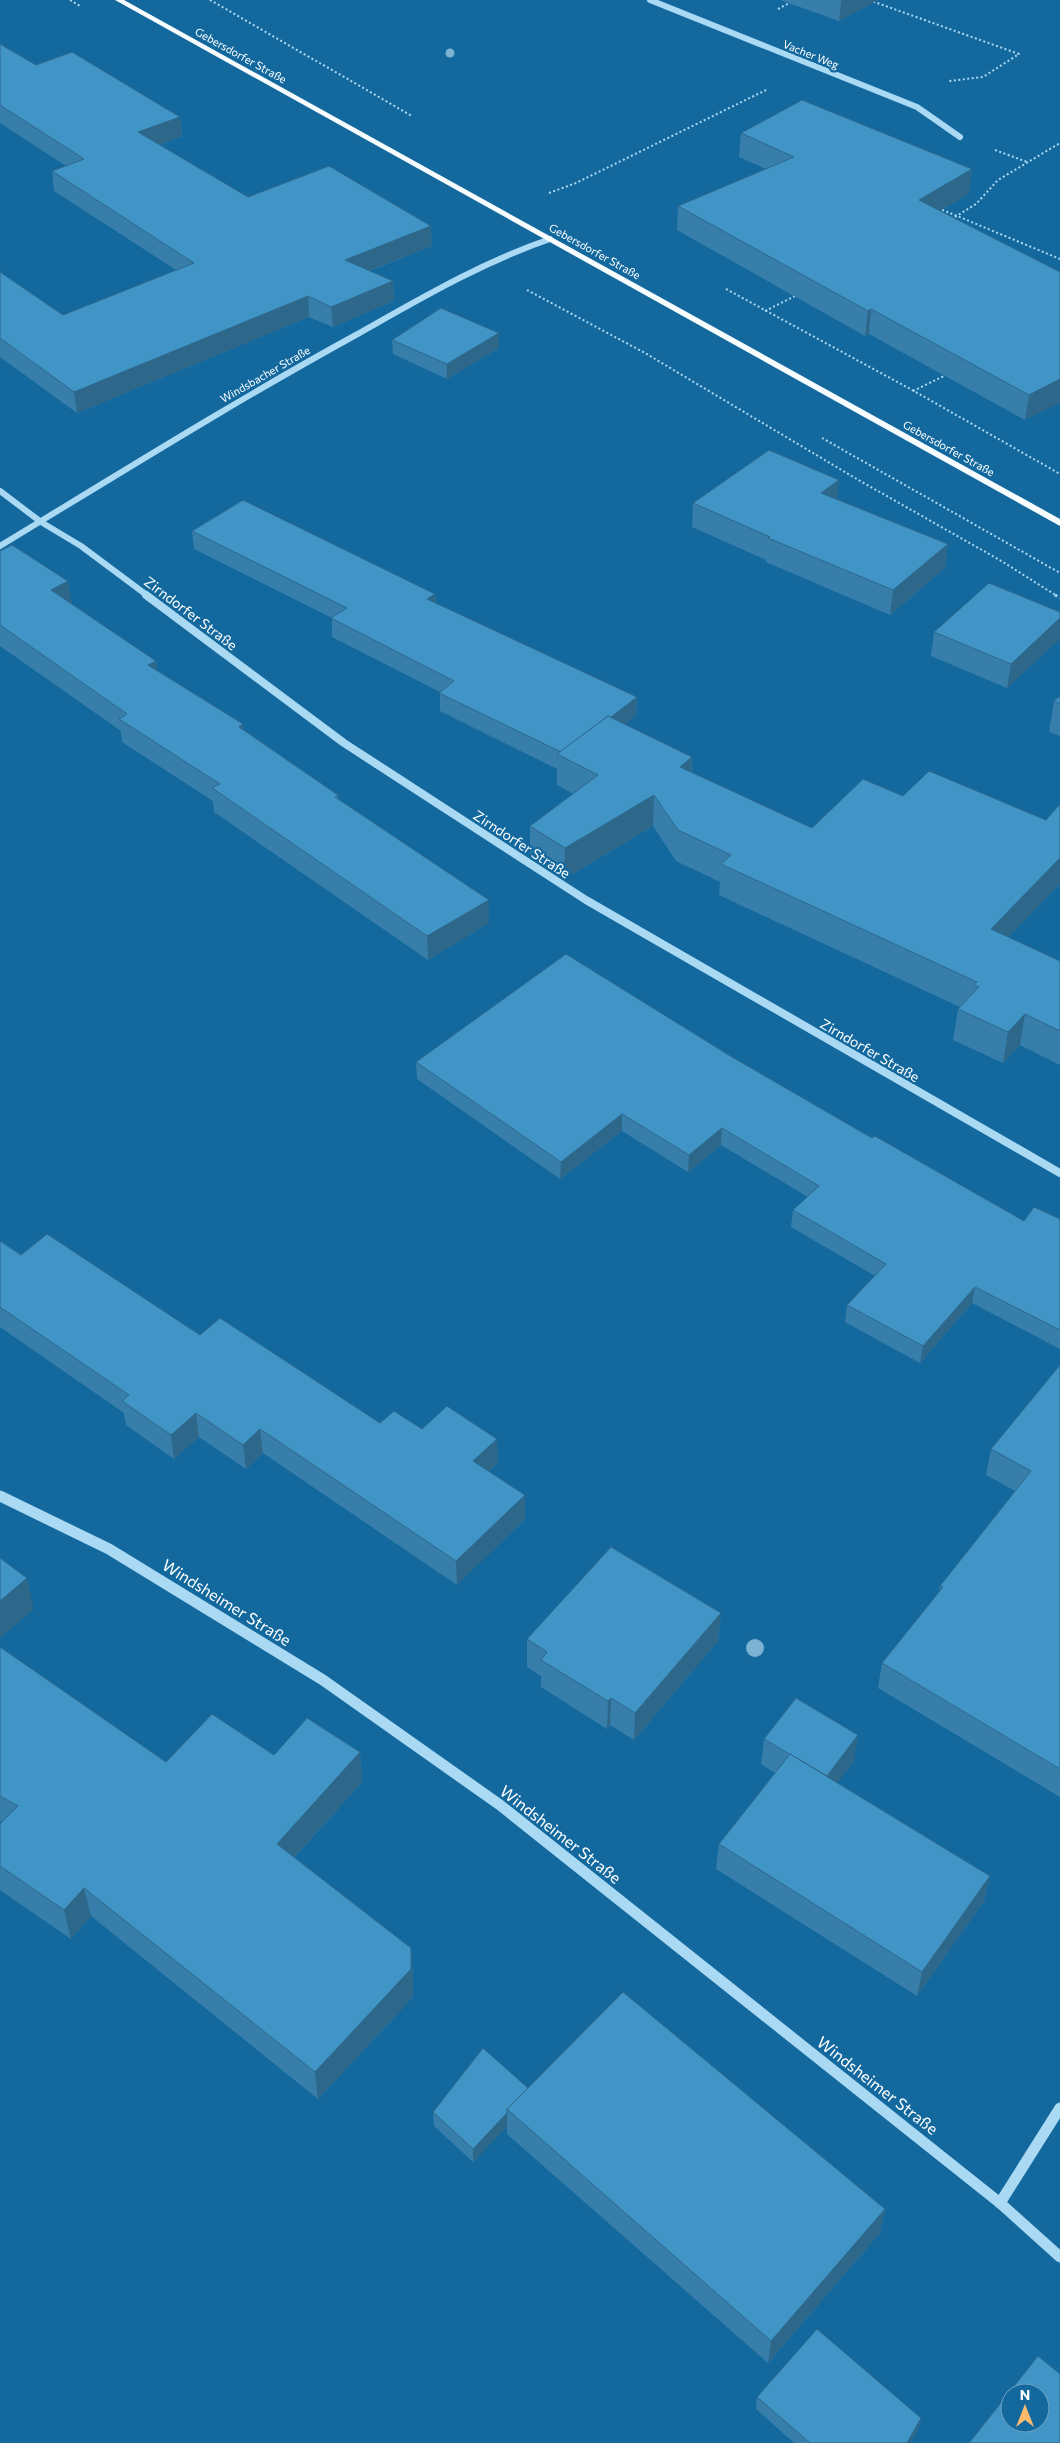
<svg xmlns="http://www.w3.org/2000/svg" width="1060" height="2443" font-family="Commissioner,sans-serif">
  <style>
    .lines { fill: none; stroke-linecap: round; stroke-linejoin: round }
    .path-far1 { stroke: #aad9f4; stroke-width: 2; stroke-dasharray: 2 2.5; stroke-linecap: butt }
    .path { stroke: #aad9f4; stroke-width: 3; stroke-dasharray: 2.5 3; stroke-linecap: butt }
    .minor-far2 { stroke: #aad9f4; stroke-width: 6 }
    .minor-far1 { stroke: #aad9f4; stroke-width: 8 }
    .minor { stroke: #aad9f4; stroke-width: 11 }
    .major { fill: #f7fcff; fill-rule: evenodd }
    .tree { fill: #7db2d3 }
    .wall { fill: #377faa }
    .shaded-wall { fill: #2d688b }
    .building { fill: #4094c6; stroke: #2d688b; fill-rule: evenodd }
    .labels { text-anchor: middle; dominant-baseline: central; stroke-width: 4.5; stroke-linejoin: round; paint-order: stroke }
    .far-street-label { font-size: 11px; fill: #fff; stroke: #13699e }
    .street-label { font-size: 14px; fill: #fff; stroke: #13699e }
    .near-street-label { font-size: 16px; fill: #fff; stroke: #13699e }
  </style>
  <rect width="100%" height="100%" fill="#13699e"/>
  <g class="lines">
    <g class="path-far1">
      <path d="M70,0L80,6"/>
      <path d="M210,0L412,116"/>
      <path d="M869,0L1019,54L983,77L949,81"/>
      <path d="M778,9L795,0"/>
      <path d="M995,150L1027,162"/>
      <path d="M549,193L576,183L766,90"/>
      <path d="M938,208L1060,259"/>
      <path d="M955,217L976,204L998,180L1060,143"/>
      <path d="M726,289L914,391L1060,474"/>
      <path d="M527,290L645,353L855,478L1003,562L1057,596"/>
      <path d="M765,311L797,295"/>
      <path d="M913,391L948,374"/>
      <path d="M822,438L1060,573"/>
    </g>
    <path class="path" d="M1055,595L1060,598"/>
    <g class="minor-far2">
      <path d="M650,0L917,107L960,137"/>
      <path d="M0,491L41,522L81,546L148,596"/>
      <path d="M0,546C117,475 234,402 354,336C418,300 480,263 550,239"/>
    </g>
    <path class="minor-far1" d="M146,595L344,743L586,900L1060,1173"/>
    <g class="minor">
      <path d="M0,1496L109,1549L323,1680L500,1805L1000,2203L1060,2257"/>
      <path d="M1000,2203L1060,2108"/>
    </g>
    <path class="major" d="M115,0H124L1060,519V526Z"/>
  </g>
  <g class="tree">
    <circle cx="450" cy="53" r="4.5"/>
    <circle cx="755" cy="1648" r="9"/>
  </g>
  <g class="wall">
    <path d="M780,0H878L839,21Z"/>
    <path d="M0,44L36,65L180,117L182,136L159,145L248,197L432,246L370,271L393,281L394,301L333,327L309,317L77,413L0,357V272L63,315L176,270L54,191L52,171L66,166L0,123Z"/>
    <path d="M741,133L969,194L940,211L1060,272L1025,420L869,334L865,336L677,230L678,206L766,169L739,157Z"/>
    <path d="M499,333V348L447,379L393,354L392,340Z"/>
    <path d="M837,499L948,544L945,568L890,615L766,562V560L692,527L693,503Z"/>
    <path d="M192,531L435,594L436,603L637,697L636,716L625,724L692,757V772L812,828L1060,884L1008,937L1060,961V1065L1020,1045L1003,1063L953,1040L958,1009L960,1007L719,895L720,882L676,861L653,826L564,879L530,857V826L574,794L557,785V769L440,711V692L332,637V618L194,549Z"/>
    <path d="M0,551L72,604L156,661L157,671L243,724L244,730L338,795L339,799L489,923L428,960L214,812L213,801L122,742L121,731L0,646Z"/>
    <path d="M1060,612L1007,688L931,656L934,632Z"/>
    <path d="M1060,696V736L1049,732L1054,701Z"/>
    <path d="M732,1057L872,1138L1024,1221L1060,1219V1349L972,1303L920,1363L845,1322L847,1305L875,1276L791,1227L793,1210L808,1197L721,1145L688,1172L622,1131L560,1179L417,1079L416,1062Z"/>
    <path d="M0,1241L21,1255L200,1335L380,1423L422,1429L498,1463L489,1471L525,1519L457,1585L263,1453L246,1469L199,1437L174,1459L126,1425L124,1413L0,1327Z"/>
    <path d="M1060,1365V1797L878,1688L882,1663L939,1592L940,1586L1015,1491L986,1475L991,1449Z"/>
    <path d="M721,1613L718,1641L634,1740L610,1725L607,1729L541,1687V1676L527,1667V1639Z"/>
    <path d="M0,1647L166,1762L274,1755L360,1752L362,1782L294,1858L411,1948L413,1976V1997L318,2099L91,1916L71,1939L0,1890V1824L2,1822L0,1821Z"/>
    <path d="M764,1739L854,1761L837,1783L990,1876L984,1901L917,1996L716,1869L719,1844L775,1773L761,1764Z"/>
    <path d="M528,2088L885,2209L880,2233L768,2363L507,2134V2127L473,2162L434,2126L433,2112Z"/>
    <path d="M757,2397L921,2418L918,2430L910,2443H794L756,2409Z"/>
  </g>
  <g class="shaded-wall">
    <path d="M841,0H878L839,21Z"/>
    <path d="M180,117L182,136L140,152L138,132Z"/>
    <path d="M972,169L969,194L917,224L919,200Z"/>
    <path d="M431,226L432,246L346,280L345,260Z"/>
    <path d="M393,281L394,301L333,327L331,307Z"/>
    <path d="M308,296L309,317L77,413L74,392Z"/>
    <path d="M871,309L869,334L865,336L868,311Z"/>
    <path d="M499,333V348L447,379V364Z"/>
    <path d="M1060,379V403L1025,420L1029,395Z"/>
    <path d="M839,480L837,504L821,493Z"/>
    <path d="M948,544L945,568L890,615L893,590Z"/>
    <path d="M68,581L72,604L51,590Z"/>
    <path d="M435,594L436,612L427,599Z"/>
    <path d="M1060,618V639L1007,688L1011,664Z"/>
    <path d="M156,661L159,684L148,665Z"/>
    <path d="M637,697L636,716L575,763L565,753Z"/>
    <path d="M243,724L245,748L239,727Z"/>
    <path d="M692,757L691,788L680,767Z"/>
    <path d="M654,795L653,826L564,879L565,848Z"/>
    <path d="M1060,858V884L986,960L991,929Z"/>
    <path d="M489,900V923L428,960L427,936Z"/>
    <path d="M1025,1014L1020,1045L1003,1063L1008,1032Z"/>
    <path d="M622,1114V1131L560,1179L561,1162Z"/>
    <path d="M722,1128L721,1145L688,1172L689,1155Z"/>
    <path d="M975,1287L972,1303L920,1363L923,1346Z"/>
    <path d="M196,1413L199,1437L174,1459L171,1435Z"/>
    <path d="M260,1429L263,1453L246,1469L243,1445Z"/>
    <path d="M497,1439L498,1463L474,1485L473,1461Z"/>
    <path d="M525,1495V1519L457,1585L456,1561Z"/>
    <path d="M27,1578L34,1609L0,1638V1601Z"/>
    <path d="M721,1613L718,1641L634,1740L635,1713Z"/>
    <path d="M611,1698L610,1725L607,1729L608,1701Z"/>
    <path d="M858,1735L854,1761L823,1801L827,1776Z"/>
    <path d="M360,1752L362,1782L280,1873L277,1844Z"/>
    <path d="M990,1876L984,1901L917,1996L922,1972Z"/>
    <path d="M84,1888L91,1916L71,1939L64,1910Z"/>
    <path d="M411,1948L413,1976V1997L318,2099L315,2072Z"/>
    <path d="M507,2113V2127L473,2162V2149Z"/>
    <path d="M885,2209L880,2233L768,2363L771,2341Z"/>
    <path d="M921,2418L918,2430L910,2443H907Z"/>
  </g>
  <g class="building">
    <path d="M0,44L36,65L72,52L180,117L138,132L248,197L329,166L431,226L345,260L393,281L331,307L308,296L74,392L0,338V272L63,315L194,263L52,171L84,159L0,105Z"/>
    <path d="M802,100L972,169L919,200L1060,272V379L1029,395L871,309L868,311L678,206L794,157L741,133Z"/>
    <path d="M441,308L499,333L447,364L392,340Z"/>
    <path d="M769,450L839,480L821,493L948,544L893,590L768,538L770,537L693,503Z"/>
    <path d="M243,500L435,594L427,599L637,697L611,717L608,716L561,752L439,693L454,681L331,618L347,608L192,531Z"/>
    <path d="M12,545L68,581L51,590L156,661L148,665L243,724L239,727L338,795L335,797L489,900L427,936L212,788L220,784L119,719L127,714L0,625V551Z"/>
    <path d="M989,583L1060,612V618L1011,664L934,632Z"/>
    <path d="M1060,696V704L1054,701Z"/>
    <path d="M608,716L692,757L680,767L812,828L863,779L903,796L929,771L1046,820L1060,804V858L991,929L1060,961V1031L1025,1014L1008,1032L958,1009L979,987L974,985L977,982L721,864L731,855L678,830L654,795L565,848L530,826L598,775L557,754Z"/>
    <path d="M566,954L732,1057L872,1138L875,1136L1024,1221L1034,1207L1060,1219V1330L975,1287L923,1346L847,1305L886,1264L793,1210L819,1186L722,1128L689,1155L622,1114L561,1162L416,1062Z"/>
    <path d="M47,1234L200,1335L220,1318L380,1423L394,1411L422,1429L447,1406L497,1439L473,1461L525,1495L456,1561L260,1429L243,1445L196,1413L171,1435L122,1401L129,1395L0,1307V1241L21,1255Z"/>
    <path d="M1060,1365V1769L882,1663L943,1587L940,1586L1031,1471L991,1449Z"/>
    <path d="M611,1547L721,1613L635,1713L611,1698L608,1701L541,1660L547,1652L527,1639Z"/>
    <path d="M0,1558L27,1578L0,1601Z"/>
    <path d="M0,1647L166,1762L212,1714L274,1755L307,1718L360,1752L277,1844L411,1948V1969L315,2072L84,1888L64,1910L0,1866V1824L18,1806L0,1796Z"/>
    <path d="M796,1698L858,1735L827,1776L764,1739Z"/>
    <path d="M790,1754L990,1876L922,1972L719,1844Z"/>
    <path d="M623,1992L885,2209L771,2341L507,2109Z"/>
    <path d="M483,2048L528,2088L507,2109V2113L473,2149L433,2112Z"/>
    <path d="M817,2329L921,2418L907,2443H810L757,2397Z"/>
    <path d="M1038,2356L1060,2374V2443H969ZM1010,2393H1040V2423H1010Z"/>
  </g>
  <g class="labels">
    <g class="far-street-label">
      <text transform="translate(811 54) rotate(22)">Vacher Weg</text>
      <text transform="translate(241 55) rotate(29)">Gebersdorfer Straße</text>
      <text transform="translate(595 251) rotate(29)">Gebersdorfer Straße</text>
      <text transform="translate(265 374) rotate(-30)">Windsbacher Straße</text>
      <text transform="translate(949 448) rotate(29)">Gebersdorfer Straße</text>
    </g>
    <g class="street-label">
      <text transform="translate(191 613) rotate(37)">Zirndorfer Straße</text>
      <text transform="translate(522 844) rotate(33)">Zirndorfer Straße</text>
      <text transform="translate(870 1050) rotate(30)">Zirndorfer Straße</text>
    </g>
    <g class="near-street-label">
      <text transform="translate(227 1602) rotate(32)">Windsheimer Straße</text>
      <text transform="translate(561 1834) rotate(38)">Windsheimer Straße</text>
      <text transform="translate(878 2085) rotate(38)">Windsheimer Straße</text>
    </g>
  </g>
  <g transform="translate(1025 2408)"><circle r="24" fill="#13699e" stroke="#71a5c5"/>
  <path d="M0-4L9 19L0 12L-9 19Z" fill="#ffba6d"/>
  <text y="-8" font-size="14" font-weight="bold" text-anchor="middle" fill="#ffffff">N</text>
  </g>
</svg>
